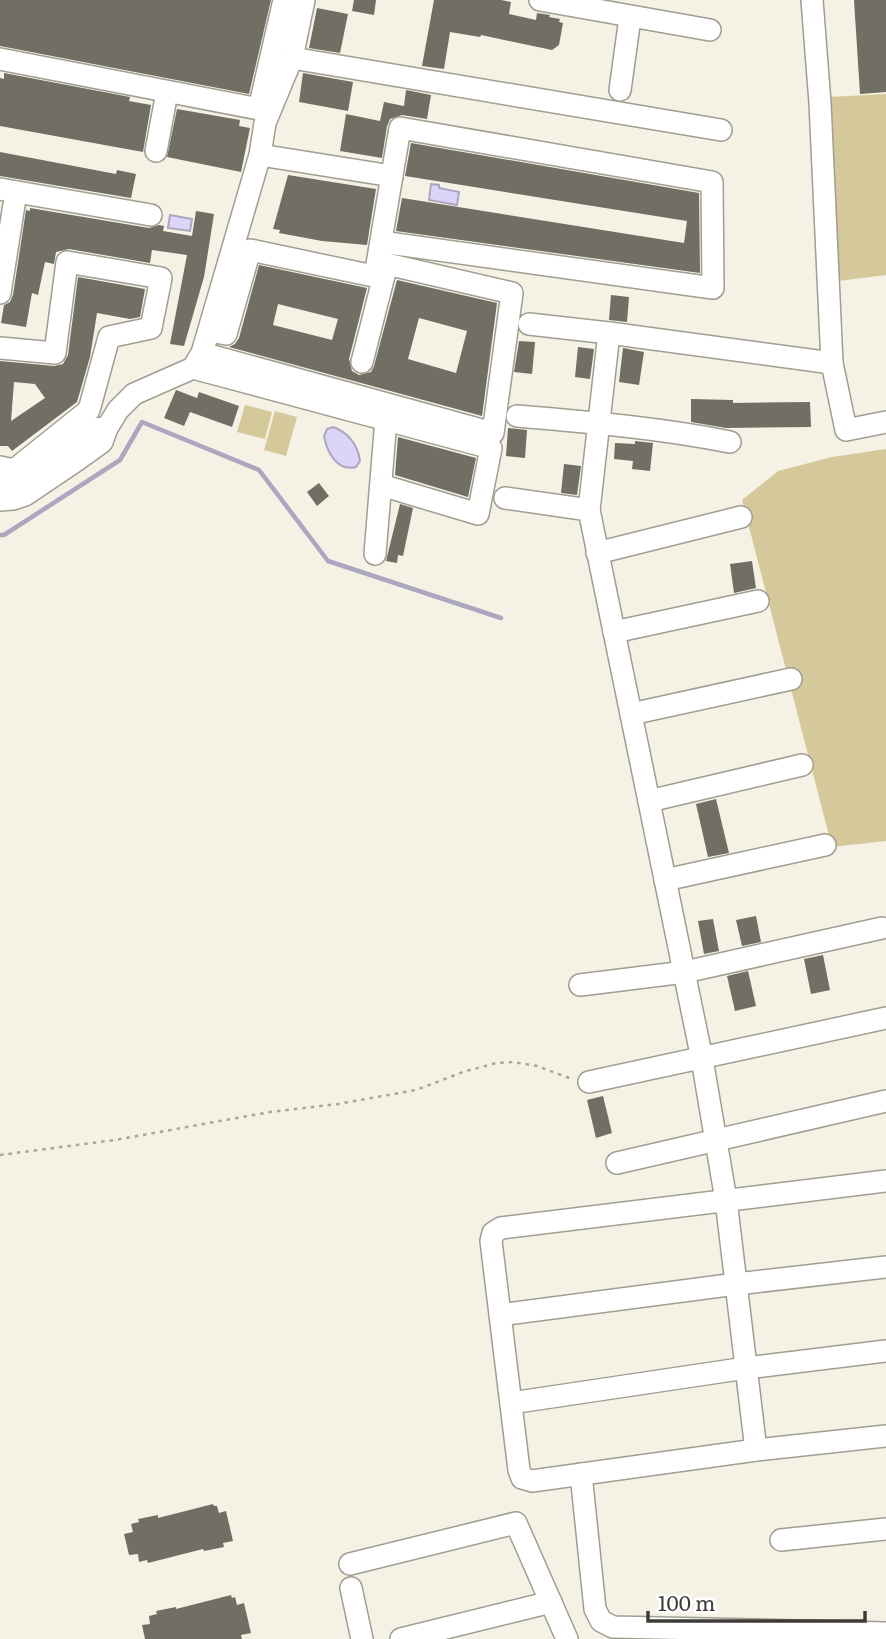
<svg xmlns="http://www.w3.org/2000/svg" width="886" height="1639" font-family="Literata,serif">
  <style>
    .green { fill: #d5c89a }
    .water { fill: #dad5f9; stroke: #aba7bf; stroke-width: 2 }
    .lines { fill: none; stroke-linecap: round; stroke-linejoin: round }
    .stream { stroke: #aba7bf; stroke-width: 4.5 }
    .building { fill: #716e63; fill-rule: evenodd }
    .minor-casing { stroke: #a09d91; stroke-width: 24 }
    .path { stroke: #a8a59b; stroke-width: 2.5; stroke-dasharray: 3.5 5; stroke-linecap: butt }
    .minor { stroke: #fff; stroke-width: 21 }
  </style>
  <rect width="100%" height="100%" fill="#f5f2e5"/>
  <g class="green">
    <path d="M886,94V275L838,281L829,97Z"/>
    <path d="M245,405L272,412L265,439L237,432Z"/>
    <path d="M275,411L297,417L286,456L264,450Z"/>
    <path d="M886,449V841L832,847L742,500L778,471L832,457Z"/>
  </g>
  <g class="water">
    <path d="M431,184L439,185V188L459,192L457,205L429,200Z"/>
    <path d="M170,215L192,219L190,231L168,228Z"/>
    <path d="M333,427C348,432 358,445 360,461L356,467C337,472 327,452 324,436L327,429Z"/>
  </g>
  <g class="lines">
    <path class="stream" d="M0,535H4L120,460L142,422L259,470L328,561L501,618"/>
  </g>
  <g class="building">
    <path d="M0,0H271L249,94L0,46Z"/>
    <path d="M354,0H376L374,15L352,11Z"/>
    <path d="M434,0H501L511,2L509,14L536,20L537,13L550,15L549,17L560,19L559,22L563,23L559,45L552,50L481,35L480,37L450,32L444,69L422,66Z"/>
    <path d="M854,0H886V92L860,94Z"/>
    <path d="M317,8L348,14L340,53L309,48Z"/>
    <path d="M4,73L130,97L129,101L151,105L143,152L0,126V78L4,79Z"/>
    <path d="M303,73L353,82L348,111L299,102Z"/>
    <path d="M406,90L431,95L427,119L402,115L390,119L387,126L382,158L340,151L346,114L380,121L384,102L404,106Z"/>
    <path d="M177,109L240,120L239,126L250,128L241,172L167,157Z"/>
    <path d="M411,143L699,193L700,273L396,231L402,198L684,243L687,221L405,176Z"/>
    <path d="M0,152L116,174L117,170L136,174L131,198L0,176Z"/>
    <path d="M288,175L376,189L367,245L322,241L279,233L280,230L273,229Z"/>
    <path d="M30,208L149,228L159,225L164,226L163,231L192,236L196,211L214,214L204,277L184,346L170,344L187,255L152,250L150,263L69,249L56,252L54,264L45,262L38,295L32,293L26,327L1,323L4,305L10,302L13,295L26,210L30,211Z"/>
    <path d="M259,265L367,288L349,359L352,371L359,375L371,372L374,366L397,280L497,303L482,416L229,347L235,344L239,338ZM278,304L338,319L332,340L273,325ZM419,318L467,331L456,373L408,359Z"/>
    <path d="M78,277L145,289L140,317L130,319L97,313L90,357L77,402L12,451L8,446H0V361L54,366L63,364L68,355ZM14,382L35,384L45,398L11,421Z"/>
    <path d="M611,295L629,297L627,322L609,320Z"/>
    <path d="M519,341L535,342L532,374L514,372Z"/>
    <path d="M578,347L594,349L590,379L575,377Z"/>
    <path d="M623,348L644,352L639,385L619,382Z"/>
    <path d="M176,390L197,398L199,392L239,406L232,427L190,412L184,426L164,418Z"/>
    <path d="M691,399L733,400V403L810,402L811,427L726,428L691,422Z"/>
    <path d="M508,428L527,430L525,458L506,456Z"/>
    <path d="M398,437L476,458L468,497L395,475Z"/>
    <path d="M635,441L653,443L650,471L632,469L633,461L614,459L615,443L635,444Z"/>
    <path d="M564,464L581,466L577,495L561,493Z"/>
    <path d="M319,483L329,496L317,506L307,492Z"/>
    <path d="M400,504L413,508L403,556L398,555L397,563L386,561Z"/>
    <path d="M752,561L756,588L734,593L730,564Z"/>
    <path d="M716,799L729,853L708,857L696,804Z"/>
    <path d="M756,916L761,942L742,946L736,920Z"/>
    <path d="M713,919L719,951L704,954L698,921Z"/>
    <path d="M823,955L830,990L811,994L804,959Z"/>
    <path d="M748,971L756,1006L735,1011L727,976Z"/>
    <path d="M603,1096L612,1133L596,1138L587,1100Z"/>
    <path d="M213,1504L214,1506H217L219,1513L226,1511L233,1541L223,1543L224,1547L204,1551L203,1549L148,1563L147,1560L139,1562L138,1554L129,1555L124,1534L133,1532L131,1524L139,1522L138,1519L158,1515V1518Z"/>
    <path d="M231,1595L232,1598L235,1597L237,1605L244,1603L251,1633L241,1635L242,1639H145L142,1625L150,1624L149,1616L157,1614L156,1611L176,1607V1609Z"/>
  </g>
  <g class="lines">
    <defs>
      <g id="minor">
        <path d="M540,0L710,30"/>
        <path d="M812,0L820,103L832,363L846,430L886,422"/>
        <path d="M292,58L721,130"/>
        <path d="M0,59L259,109L284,0"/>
        <path d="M620,90L630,18"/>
        <path d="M156,151L165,103"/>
        <path d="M260,155L392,176"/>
        <path d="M0,189L151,215"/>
        <path d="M375,276L400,128L712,182L713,288L381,242"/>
        <path d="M0,293L16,192"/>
        <path d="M529,324L609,333"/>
        <path d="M209,331L226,334L250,250L383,278"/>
        <path d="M0,348L55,353L67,262L161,278L151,328L109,337L89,410L14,470L0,467"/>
        <path d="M202,353L493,433L512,293L387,264L362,362"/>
        <path d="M832,363L609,333L589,510L702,1059L726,1200L756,1450L532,1481L522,1478L519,1470L491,1241L493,1233L501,1228L886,1181"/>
        <path d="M193,368L491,448L478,514L381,485"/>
        <path d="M517,416C589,422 660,428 730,442"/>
        <path d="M0,484L12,483L20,479L92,429L107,428"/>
        <path d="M505,498L589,510"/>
        <path d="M0,500L13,499L25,495L77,460L102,442L107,428L118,410L134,394L193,368L202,353L260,155L265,123L292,58L304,0"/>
        <path d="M597,553L741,517"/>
        <path d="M375,554L386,419"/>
        <path d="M614,632L758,601"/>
        <path d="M631,714L791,679"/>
        <path d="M649,801L802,765"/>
        <path d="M665,880L825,845"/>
        <path d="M580,985L685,972L882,928"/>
        <path d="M589,1082L886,1018"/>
        <path d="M617,1163L886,1101"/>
        <path d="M500,1315L736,1284L886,1267"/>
        <path d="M511,1403L746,1368L886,1351"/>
        <path d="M756,1450L886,1436"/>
        <path d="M581,1474L595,1609L601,1621L613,1627L886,1633"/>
        <path d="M781,1540L886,1529"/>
        <path d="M350,1564L516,1523L567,1639"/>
        <path d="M351,1588L362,1639"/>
        <path d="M401,1639L551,1602"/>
      </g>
    </defs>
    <use href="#minor" class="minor-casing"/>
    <path class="path" d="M0,1155L115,1140L270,1112L338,1104L416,1090L463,1072L496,1063L513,1062L537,1066L572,1079"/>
    <use href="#minor" class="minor"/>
  </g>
  <path d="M648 1611v10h217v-10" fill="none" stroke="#3e3c37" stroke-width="3.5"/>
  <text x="658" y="1611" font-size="21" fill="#3e3c37" stroke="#ffffff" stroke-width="5" paint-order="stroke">100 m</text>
</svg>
